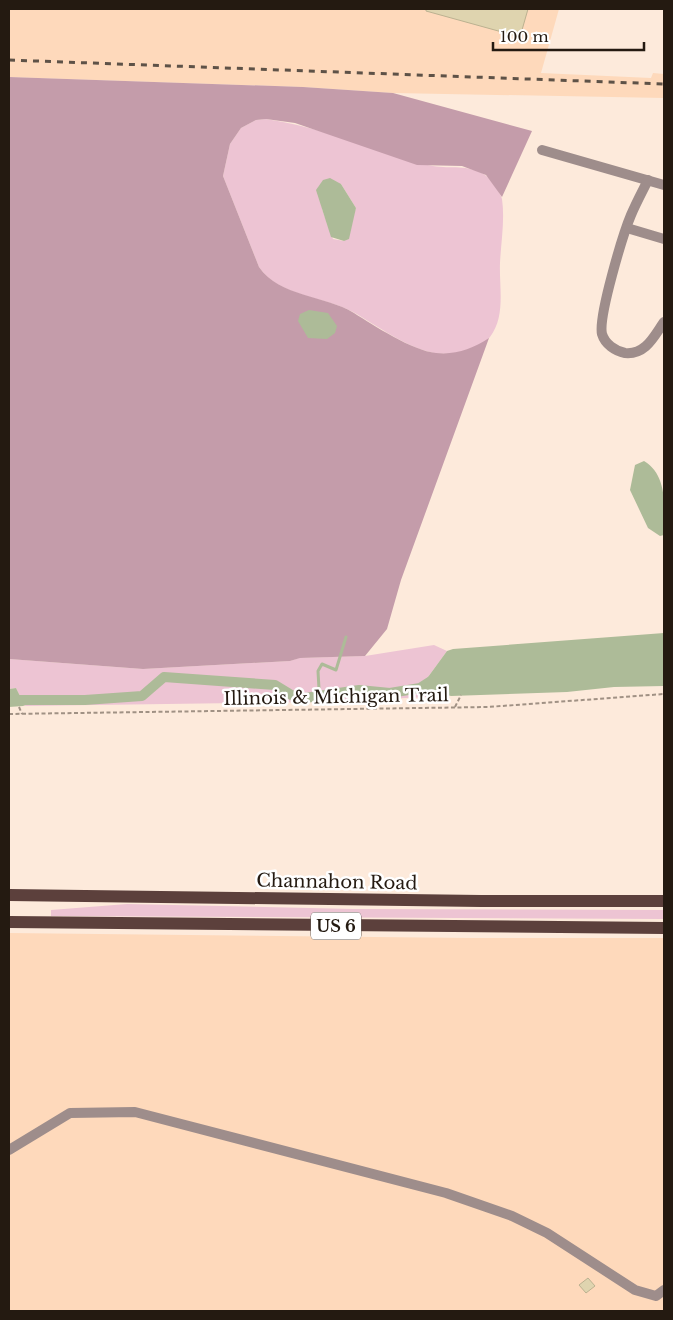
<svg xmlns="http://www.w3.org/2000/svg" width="673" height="1320" font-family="'Libre Baskerville',serif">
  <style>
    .built { fill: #fed9bb }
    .green { fill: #edc4d3; fill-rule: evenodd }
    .forest { fill: #c49caa }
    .water { fill: #adbb98 }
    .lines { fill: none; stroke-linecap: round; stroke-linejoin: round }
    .stream { stroke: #adbb98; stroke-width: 3 }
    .canal { stroke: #adbb98; stroke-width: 10 }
    .building { fill: #dfd4af; stroke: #bbb190 }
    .path { stroke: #a09184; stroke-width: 2; stroke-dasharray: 4 2.5; stroke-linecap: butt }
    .minor { stroke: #9e8d8b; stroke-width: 10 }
    .major { stroke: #5c403c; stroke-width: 12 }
    .rail { stroke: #5e5247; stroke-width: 3; stroke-dasharray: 6 6; stroke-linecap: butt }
    .labels { text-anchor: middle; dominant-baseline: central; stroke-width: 5; stroke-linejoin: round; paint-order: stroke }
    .shield { fill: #fff; stroke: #665f58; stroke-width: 1 }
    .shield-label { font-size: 16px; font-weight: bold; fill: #241a11 }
    .street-label { font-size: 18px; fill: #241a11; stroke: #fff }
  </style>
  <rect width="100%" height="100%" fill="#fdeadb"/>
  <g class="built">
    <path d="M9,9H559L541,73L651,78L653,73L664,74V98L393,93L303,87L9,77Z"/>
    <path d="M9,933L471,938H664V1311H9Z"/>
  </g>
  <g class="green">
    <path d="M266,119C308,125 349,140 390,153C404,157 419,164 433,166C451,169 468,164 485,175C490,178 501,193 502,199C505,220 501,242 500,263C499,287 506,316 490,337C479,351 451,356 434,353C407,348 376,325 353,312C324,296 279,297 259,267L223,176L230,144L241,128L256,120ZM341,184L356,208L344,241L333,239L322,209Z"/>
    <path d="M434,645L447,651L420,688L451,696L316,702L23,706L36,701L20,696L16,688L9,689V659L143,669L290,661L299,658L365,656Z"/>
    <path d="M127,904L353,909L664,910V919L51,916V910Z"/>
  </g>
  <path class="forest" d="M9,77L303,87L393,93L532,131L502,197L486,175L462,166L417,165L295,123L266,119L256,120L241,128L230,144L223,176L259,267C279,297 325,295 354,313C373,325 413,351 436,353C456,355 472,349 489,338L401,580L387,629L365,656L300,658L290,661L143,669L9,659Z"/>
  <g class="water">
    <path d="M330,178L341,184L356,208L349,239L344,241L331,237L316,190L323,180Z"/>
    <path d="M309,310L328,313L337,326L335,333L327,339L308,338L298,321L300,314Z"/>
    <path d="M644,461C669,476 664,510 664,535L660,536L648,528L630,490L635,465Z"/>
    <path d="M664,633V686L614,687L567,692L451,696L420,688L447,651L453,649Z"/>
    <path d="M16,688L20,696L37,700L23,706L9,707V689Z"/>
  </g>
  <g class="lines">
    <path class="stream" d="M310,697L319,689L318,671L322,664L336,670L346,637"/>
    <path class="canal" d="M9,700H85L142,696L164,677L275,685L298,699L359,690L390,693L420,688L431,681"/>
  </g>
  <g class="building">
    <path d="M426,9H528L520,37L426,11Z"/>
    <path d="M588,1278L595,1286L586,1293L579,1285Z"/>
  </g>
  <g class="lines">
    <g class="path">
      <path d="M19,707L22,714"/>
      <path d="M455,707L461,695"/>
      <path d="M9,714L488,707L664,694"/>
    </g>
    <g class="minor">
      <path d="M542,150L664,185"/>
      <path d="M648,180C642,192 636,203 631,215C623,234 598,317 602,334C605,344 615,351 625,353C646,355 654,336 664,322"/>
      <path d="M627,228L664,239"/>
      <path d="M9,1150L70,1113L135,1112L446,1193L512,1216L547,1233L635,1290L656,1296L664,1290"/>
    </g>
    <g class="major">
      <path d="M9,895L481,901H664"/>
      <path d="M9,922L664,928"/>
    </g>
    <path class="rail" d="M9,60L664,84"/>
  </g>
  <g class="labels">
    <rect class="shield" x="311" y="912.5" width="50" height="27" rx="4"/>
    <g class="shield-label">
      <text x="336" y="926">US 6</text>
    </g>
    <g class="street-label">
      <text transform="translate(336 697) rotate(-1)">Illinois &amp; Michigan Trail</text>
      <text transform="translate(337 882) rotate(1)">Channahon Road</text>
    </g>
  </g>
  <rect width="673" height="1320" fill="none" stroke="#241a11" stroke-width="20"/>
  <path d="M493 42v8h151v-8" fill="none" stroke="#241a11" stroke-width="2.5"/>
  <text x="500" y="42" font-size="15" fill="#241a11" stroke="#ffffff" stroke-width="4" paint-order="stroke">100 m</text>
</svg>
